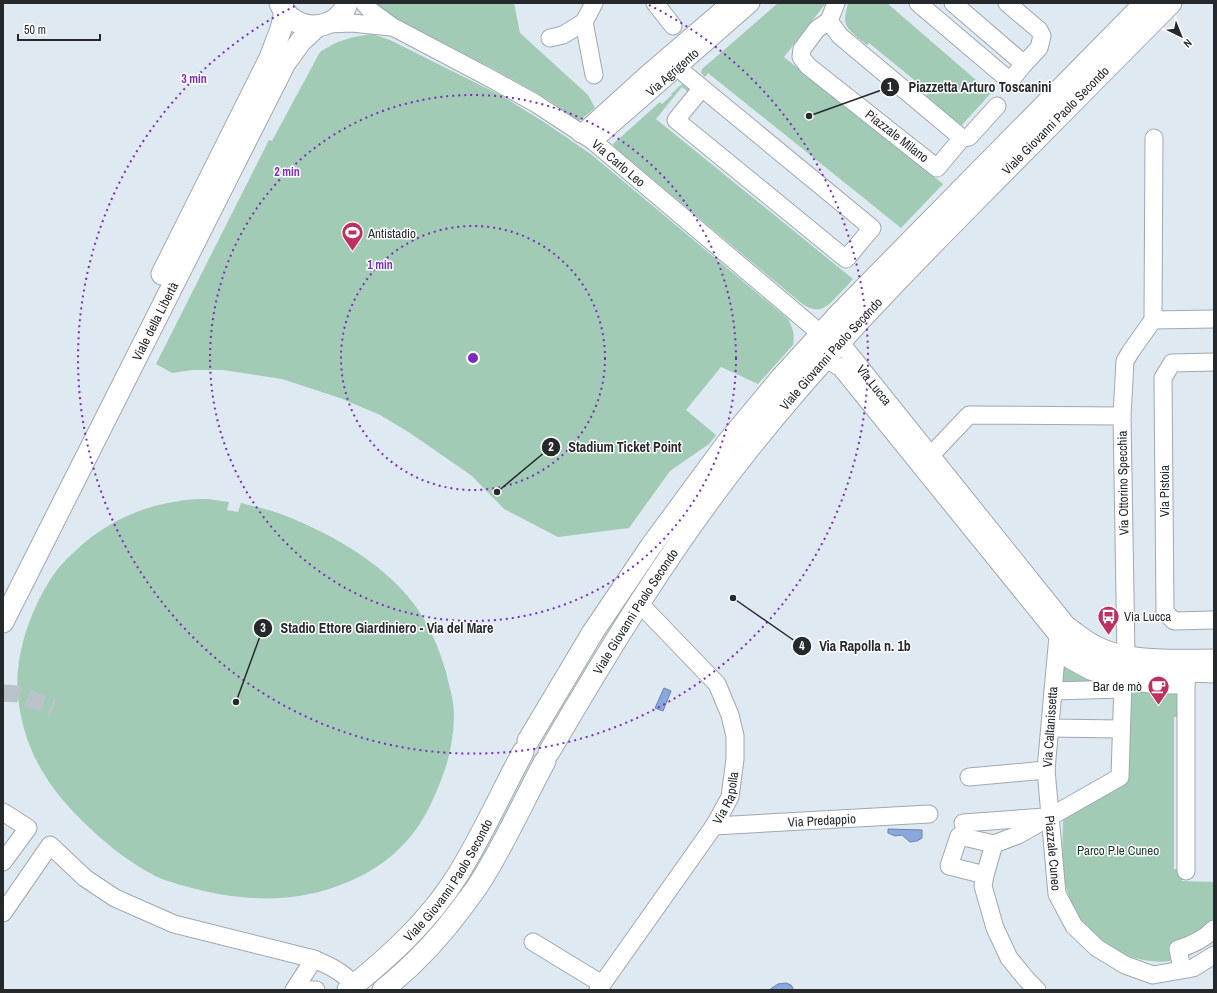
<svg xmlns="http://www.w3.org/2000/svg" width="1217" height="993" font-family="'Archivo Narrow',sans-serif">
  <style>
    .green { fill: #a2cbb6 }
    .water { fill: #8aa8de; stroke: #6c82a9 }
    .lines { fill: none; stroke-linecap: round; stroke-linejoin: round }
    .minor-tunnel { stroke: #bac3ca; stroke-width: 17; stroke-dasharray: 17 8; stroke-linecap: butt }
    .minor-casing { stroke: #9fa8b0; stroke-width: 19 }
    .major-casing { stroke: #9fa8b0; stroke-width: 23 }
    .minor { stroke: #fff; stroke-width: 17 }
    .major { stroke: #fff; stroke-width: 21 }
    .ring { fill: none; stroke: #7b2cbf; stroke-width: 2; stroke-dasharray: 2 4 }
    .labels { text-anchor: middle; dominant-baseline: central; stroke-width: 3; stroke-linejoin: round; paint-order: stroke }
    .street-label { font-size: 13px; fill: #25292c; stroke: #fff }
    .poi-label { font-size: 13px; fill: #25292c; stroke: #fff; text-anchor: start }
    .park-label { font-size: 13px; fill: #163729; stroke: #fff }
    .centre { fill: #7b2cbf; stroke: #fff; stroke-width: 2 }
    .ring-label { font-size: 12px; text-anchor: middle; font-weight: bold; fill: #7b2cbf; stroke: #fff; stroke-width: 3; stroke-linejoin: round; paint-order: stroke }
    .leader { fill: none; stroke: #25292c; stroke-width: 1.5 }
    .callout-dot { fill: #25292c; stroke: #fff; stroke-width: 1.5 }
    .mark-label { font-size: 12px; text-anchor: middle; font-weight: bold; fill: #fff }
    .callout-label { font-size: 14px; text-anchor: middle; font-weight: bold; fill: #25292c; stroke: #fff; stroke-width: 3; stroke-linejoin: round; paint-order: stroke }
  </style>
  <rect width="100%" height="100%" fill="#dfe9f1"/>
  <g class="green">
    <path d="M375,3H514L520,33L588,95L595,108L579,121L547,99L494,69L399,21L383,12Z"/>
    <path d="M778,3H826L784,57L943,184L901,228L708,73L705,77L701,73L702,69Z"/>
    <path d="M848,3H887L991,93L961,126L925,97L929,92L869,43L867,45C859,38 845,30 845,19C845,14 847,8 848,3Z"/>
    <path d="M372,34L390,40L502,96L547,124L592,155L788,319C793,328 795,334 793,345L758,384L721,367L686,410L716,435L709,444L670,471L629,528L558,537L504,509L472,476L410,433L380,415L340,398L282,379L223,370H193L172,373L156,364L269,140L272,141L320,52C338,40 351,37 372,34Z"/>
    <path d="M682,84L690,90L688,92L682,87L656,119L853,279C848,285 842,291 836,297C825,310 816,314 801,303L614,147L613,144L660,102L662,104L672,95L671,94Z"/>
    <path d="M198,499H208L229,502L227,510L238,512L241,503C252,506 262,508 272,511C322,528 382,561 414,604C429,624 439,648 446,672C448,683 452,693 453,703C456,724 451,753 444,772C434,800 422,827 400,848C381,867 360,878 335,887C292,902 248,901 204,891C188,887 171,883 155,876C133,864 112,849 94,832C52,794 24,754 18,697C14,655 30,611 52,577C58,568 65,560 73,553C108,519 150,502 198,499Z"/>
    <path d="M1064,665C1081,681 1093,680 1116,681L1061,685Z"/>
    <path d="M1132,689L1180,692L1182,717H1174V869L1182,870V881L1214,882V919C1204,929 1194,939 1184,949C1181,952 1177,958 1173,960C1163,964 1141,960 1131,957C1093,943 1071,918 1064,877C1061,859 1063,839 1063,820L1065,816L1127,781V693Z"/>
  </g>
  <g class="water">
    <path d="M664,688L671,691L663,711L655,708Z"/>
    <path d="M888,829L922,830V838L917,841L910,842L902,835L895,836L888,833Z"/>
    <path d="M786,983L791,985L794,990H769L778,984Z"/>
  </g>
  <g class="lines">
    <path class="minor-tunnel" d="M3,693L18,694L53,708"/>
    <defs>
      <g id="minor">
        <path id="s1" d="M364,3L371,11L393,27L488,77L535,103L593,141L820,333"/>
        <path d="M655,3L673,26"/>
        <path d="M918,3L1010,81L1024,64L953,3"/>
        <path d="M1007,3L1039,30L1042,36L1039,48L1024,64"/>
        <path d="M829,21L840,36L962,138L937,168L808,66L801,57L802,49L817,29L829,21L836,3"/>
        <path d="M328,24L352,23L391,27"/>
        <path d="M550,38L563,35L584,22"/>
        <path d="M668,56L685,74L872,228L846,259L676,120L702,88"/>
        <path d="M594,75L584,22L594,3"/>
        <path d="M581,134L646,75L730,3"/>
        <path d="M962,138L969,137L997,106"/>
        <path d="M1154,138L1153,320L1214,319"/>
        <path id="s2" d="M593,141L751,3"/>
        <path id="s3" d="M840,342L1067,625C1076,631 1085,639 1095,644C1127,662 1179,658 1214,658"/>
        <path d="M825,358L841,368L1058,636L1089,657L1134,671L1214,674"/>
        <path d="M931,455L969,415L1122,416"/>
        <path d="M1213,620L1174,621L1165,612L1163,378L1172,363L1214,362"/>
        <path id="s4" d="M1058,636L1053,691L1046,770L1057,894L1074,926L1097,948L1125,965L1153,975L1193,968L1214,955"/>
        <path d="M1059,638L1070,660L1090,671L1123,680L1156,685H1186"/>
        <path d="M1126,655L1122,416L1125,361L1131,351L1153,320"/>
        <path d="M1053,691L1123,689"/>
        <path d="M1050,728L1121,729"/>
        <path d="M969,777L1046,770"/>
        <path d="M3,812L28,828L3,862"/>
        <path d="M963,823L1044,817"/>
        <path id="s5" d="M714,826L929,814"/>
        <path d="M1186,871V685L1187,662"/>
        <path d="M985,875L949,866L959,836L994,844"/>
        <path d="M3,913L50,845L85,878L115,898L174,924L314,959C330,966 343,972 354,985"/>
        <path d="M533,942L602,984"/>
        <path d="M1182,969L1178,949C1192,945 1204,939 1214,929"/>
        <path d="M294,990L314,959"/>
        <path d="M303,990H316"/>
        <path id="s6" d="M598,990L714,826L730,797L735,759V736L730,715L717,684L639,603"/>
        <path d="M1037,990L1027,980L1009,958L995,928L983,886L985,875L994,844L1018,835L1120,777L1123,680"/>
      </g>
      <g id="major">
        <path d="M280,3C289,25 314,32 334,20C340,16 345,10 347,3"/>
        <path d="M162,274L270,58L281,29L285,12"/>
        <path id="s7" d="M3,622L285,63L301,41L317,26"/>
        <path d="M528,741L593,632L651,546L727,443L781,378L841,312L1145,3"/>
        <path id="s8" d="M549,752C607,653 666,555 737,464C809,371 891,286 974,202C1040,136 1105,69 1171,3"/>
        <path id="s9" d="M348,990C389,957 429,921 457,876C482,836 501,793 523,752"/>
        <path d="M383,990C414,965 439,939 463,906C468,899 474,892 479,884C504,845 523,802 545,761"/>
      </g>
    </defs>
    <use href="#minor" class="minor-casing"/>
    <use href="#major" class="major-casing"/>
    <use href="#minor" class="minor"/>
    <use href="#major" class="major"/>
  </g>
  <g class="ring">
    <circle cx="473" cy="358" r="132"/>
    <circle cx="473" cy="358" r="263"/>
    <path d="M649 5A395 395 0 1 1 297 5"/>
  </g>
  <defs>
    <symbol id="stadium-pin" viewBox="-11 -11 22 30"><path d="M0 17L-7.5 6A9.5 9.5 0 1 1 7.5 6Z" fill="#bd3062" stroke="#fff"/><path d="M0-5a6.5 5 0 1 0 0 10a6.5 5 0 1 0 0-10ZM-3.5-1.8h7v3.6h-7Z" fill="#fff"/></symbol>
    <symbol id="bus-pin" viewBox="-11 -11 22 30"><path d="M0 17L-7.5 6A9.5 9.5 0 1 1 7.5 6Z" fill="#bd3062" stroke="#fff"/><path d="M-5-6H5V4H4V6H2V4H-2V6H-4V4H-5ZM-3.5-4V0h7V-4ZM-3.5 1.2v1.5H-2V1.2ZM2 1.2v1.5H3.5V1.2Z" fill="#fff"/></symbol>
    <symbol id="cafe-pin" viewBox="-11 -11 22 30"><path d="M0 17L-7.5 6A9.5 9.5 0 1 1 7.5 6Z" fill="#bd3062" stroke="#fff"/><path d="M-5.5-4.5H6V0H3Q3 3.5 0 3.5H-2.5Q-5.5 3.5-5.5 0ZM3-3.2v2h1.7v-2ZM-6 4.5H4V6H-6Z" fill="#fff"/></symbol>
  </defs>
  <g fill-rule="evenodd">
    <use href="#stadium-pin" x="340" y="220" width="25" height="34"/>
    <use href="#bus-pin" x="1096" y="604" width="25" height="34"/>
    <use href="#cafe-pin" x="1146" y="674" width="25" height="34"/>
  </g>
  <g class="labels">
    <g class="street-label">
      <text stroke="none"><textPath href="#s2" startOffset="105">Via Agrigento</textPath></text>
      <text stroke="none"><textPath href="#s8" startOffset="813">Viale Giovanni Paolo Secondo</textPath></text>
      <text transform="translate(897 136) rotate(38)">Piazzale Milano</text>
      <text stroke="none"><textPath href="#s1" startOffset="302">Via Carlo Leo</textPath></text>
      <text stroke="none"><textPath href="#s7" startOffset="337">Viale della Libertà</textPath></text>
      <text stroke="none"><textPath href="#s8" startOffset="489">Viale Giovanni Paolo Secondo</textPath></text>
      <text stroke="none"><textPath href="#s3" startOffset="55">Via Lucca</textPath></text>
      <text transform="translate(1123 483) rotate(-91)">Via Ottorino Specchia</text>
      <text transform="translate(1164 491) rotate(-90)">Via Pistoia</text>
      <text stroke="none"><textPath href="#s8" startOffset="165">Viale Giovanni Paolo Secondo</textPath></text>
      <text transform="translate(1050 727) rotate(-86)">Via Caltanissetta</text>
      <text stroke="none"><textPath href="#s6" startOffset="232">Via Rapolla</textPath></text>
      <text stroke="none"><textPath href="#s5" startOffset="108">Via Predappio</textPath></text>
      <text stroke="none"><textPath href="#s4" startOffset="218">Piazzale Cuneo</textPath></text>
      <text stroke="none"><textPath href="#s9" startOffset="150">Viale Giovanni Paolo Secondo</textPath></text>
    </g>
    <g class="poi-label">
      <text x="368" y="233">Antistadio</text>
      <text x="1124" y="616">Via Lucca</text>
      <text x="1142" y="686" text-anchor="end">Bar de mò</text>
    </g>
    <g class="park-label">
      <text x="1118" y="850">Parco P.le Cuneo</text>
    </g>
  </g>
  <circle cx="473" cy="358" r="6" class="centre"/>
  <g class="ring-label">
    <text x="194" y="83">3 min</text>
    <text x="287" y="176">2 min</text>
    <text x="380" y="269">1 min</text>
  </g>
  <path class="leader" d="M809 116L890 87M497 492L551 447M236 702L263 628M733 598L802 646"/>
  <g class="callout-dot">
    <circle cx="809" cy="116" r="4"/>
    <circle cx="497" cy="492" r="4"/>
    <circle cx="236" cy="702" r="4"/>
    <circle cx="733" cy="598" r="4"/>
    <circle cx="890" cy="87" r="10"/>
    <circle cx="551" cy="447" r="10"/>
    <circle cx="263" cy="628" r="10"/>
    <circle cx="802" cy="646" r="10"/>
  </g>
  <g class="mark-label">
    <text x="890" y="91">1</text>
    <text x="551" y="451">2</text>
    <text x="263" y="632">3</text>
    <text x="802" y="650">4</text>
  </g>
  <g class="callout-label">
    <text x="980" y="92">Piazzetta Arturo Toscanini</text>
    <text x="625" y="452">Stadium Ticket Point</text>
    <text x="387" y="633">Stadio Ettore Giardiniero - Via del Mare</text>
    <text x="865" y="651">Via Rapolla n. 1b</text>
  </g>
  <rect width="1217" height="993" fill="none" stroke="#25292c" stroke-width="8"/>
  <g transform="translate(1181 36) rotate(137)" stroke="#ffffff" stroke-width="3" paint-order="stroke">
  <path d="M0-3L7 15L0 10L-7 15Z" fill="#25292c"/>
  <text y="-6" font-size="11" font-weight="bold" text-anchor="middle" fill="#25292c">N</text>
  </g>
  <path d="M18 34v6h82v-6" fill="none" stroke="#25292c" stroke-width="2"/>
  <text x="24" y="34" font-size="12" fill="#25292c" stroke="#ffffff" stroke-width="3" paint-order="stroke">50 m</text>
</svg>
